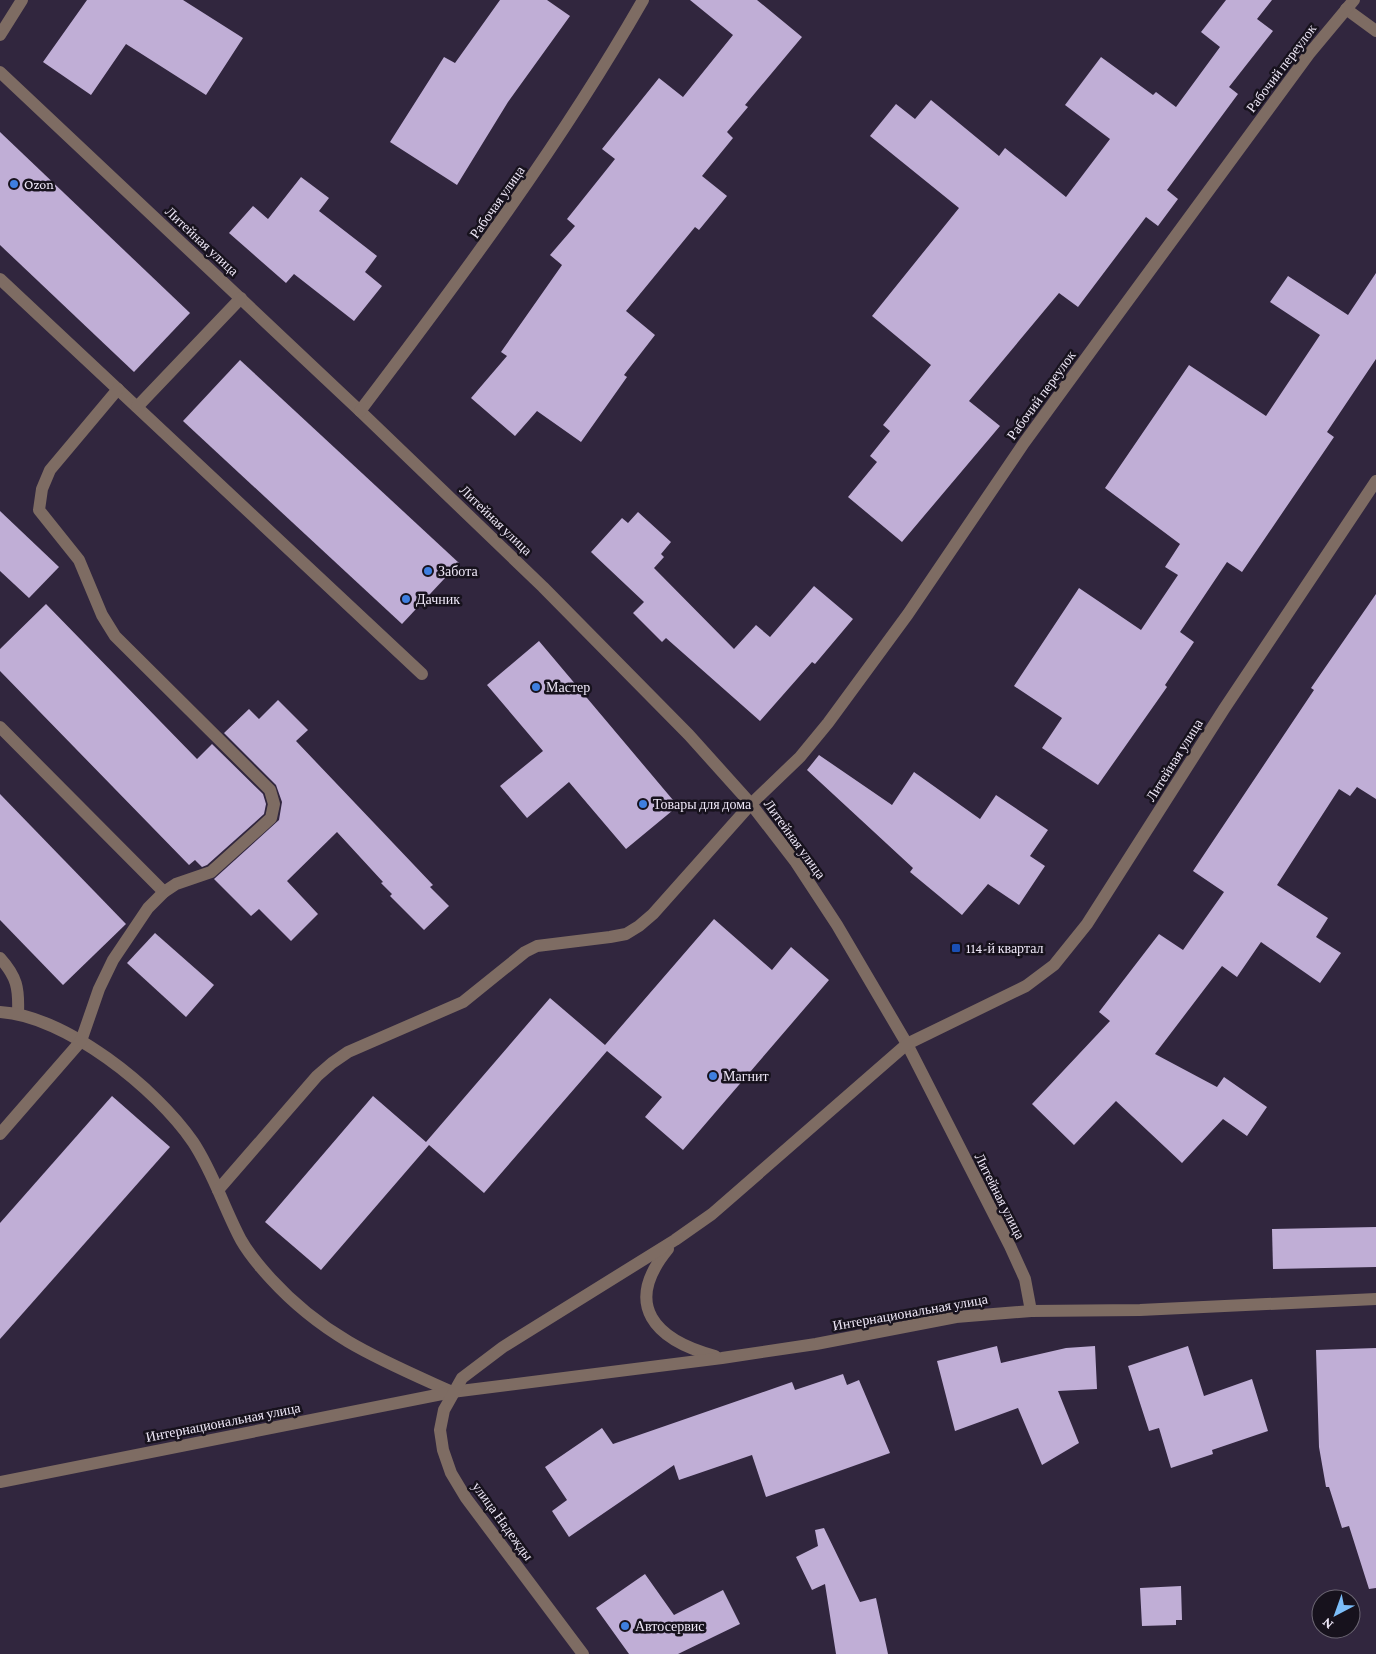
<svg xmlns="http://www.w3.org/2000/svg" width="1376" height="1654" font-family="'Crimson Pro',serif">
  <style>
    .building { fill: #c0aed6 }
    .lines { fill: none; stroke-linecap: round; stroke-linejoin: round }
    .minor { stroke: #7e6c63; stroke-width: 12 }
    .shop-dot { fill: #3f7fe0; stroke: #17121d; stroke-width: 2 }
    .transit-dot { fill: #1a4fb4; stroke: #17121d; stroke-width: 2 }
    .labels { text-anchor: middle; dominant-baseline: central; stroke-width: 5; stroke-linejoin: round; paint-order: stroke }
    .street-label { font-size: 14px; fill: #eee7f7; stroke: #17121d }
    .poi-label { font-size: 14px; fill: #eee7f7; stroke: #17121d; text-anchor: start }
  </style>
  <rect width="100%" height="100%" fill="#31263e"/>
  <g class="building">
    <path d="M87,0H183L243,38L206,95L126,44L91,95L43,62Z"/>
    <path d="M500,0H547L570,16L508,102L457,185L390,142L444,57L455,63Z"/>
    <path d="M690,0H757L802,37L745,105L748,107L727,132L733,138L702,176L727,196L699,230L695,227L626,311L655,335L624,375L627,377L581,442L537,411L515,436L471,398L507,356L501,352L562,265L550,255L575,226L567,219L615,159L602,149L659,78L683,97L733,35Z"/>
    <path d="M1226,0H1272L1257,19L1273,31L1229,87L1238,94L1167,190L1178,199L1158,226L1146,217L1078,307L1059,293L969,401L1000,426L902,542L848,497L877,462L870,456L890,431L883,425L931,365L872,316L959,208L870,136L896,104L915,119L931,100L999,156L1005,148L1066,197L1110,139L1065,105L1101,57L1153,95L1156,92L1176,107L1220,47L1201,32Z"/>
    <path d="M0,132L190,313L134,372L0,245Z"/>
    <path d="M301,177L329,198L319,211L377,256L365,272L382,286L354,321L294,274L286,283L229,233L253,206L268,219Z"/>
    <path d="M1376,273V359L1327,432L1334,437L1242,572L1227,562L1180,632L1194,642L1165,685L1167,687L1098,785L1042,748L1062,718L1014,686L1079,588L1141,630L1178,575L1165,567L1180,544L1105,488L1189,365L1266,416L1320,335L1270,302L1288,276L1348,315Z"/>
    <path d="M240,360L459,563L402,624L183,421Z"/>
    <path d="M0,511L59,567L29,598L0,571Z"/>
    <path d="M638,512L671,542L661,554L664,557L654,568L734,649L756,625L770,637L814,586L853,619L815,664L812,662L760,721L666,638L662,642L633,613L644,602L591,552L622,518L628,523Z"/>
    <path d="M1376,594V799L1357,787L1350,796L1339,789L1277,885L1328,918L1316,937L1341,953L1320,983L1261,942L1237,977L1222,966L1155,1054L1217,1087L1224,1077L1267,1107L1247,1136L1223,1119L1182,1163L1116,1101L1074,1145L1032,1104L1110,1021L1099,1012L1159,934L1183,950L1224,892L1193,871L1314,690L1311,688Z"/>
    <path d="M46,604L197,759L212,744L263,794L266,804L264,814L207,865L202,867L195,860L189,865L0,671V649Z"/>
    <path d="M539,641L678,806L626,849L569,782L527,818L500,786L543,751L487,685Z"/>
    <path d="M278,700L308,730L296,741L433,885L430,887L449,906L424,930L390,896L392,894L381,883L383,882L337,832L287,881L318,914L291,941L259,909L251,916L214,879L279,820L282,802L276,785L224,733L249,709L259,719Z"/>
    <path d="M819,755L892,805L914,772L980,819L996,795L1048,830L1030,856L1045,866L1019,905L988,884L962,915L910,872L913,868L807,770Z"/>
    <path d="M0,794L126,924L63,985L0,920Z"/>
    <path d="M714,919L772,970L791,947L829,980L683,1150L645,1117L662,1097L607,1051L484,1193L429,1145L321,1270L265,1222L373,1096L426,1142L550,998L605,1045Z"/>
    <path d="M155,933L214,985L186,1017L127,963Z"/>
    <path d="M112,1096L170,1147L0,1339V1223Z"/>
    <path d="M1376,1227V1267L1273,1269L1272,1229Z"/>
    <path d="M997,1346L1001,1363L1066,1348L1095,1346L1097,1389L1058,1391L1079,1443L1042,1465L1018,1408L955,1431L937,1361Z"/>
    <path d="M1188,1346L1204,1396L1252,1379L1268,1431L1212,1450L1213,1454L1171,1468L1159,1428L1149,1431L1128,1366Z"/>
    <path d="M1376,1348V1588L1369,1589L1349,1526L1342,1528L1329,1487H1326L1319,1447L1316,1350Z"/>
    <path d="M843,1374L847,1385L859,1380L890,1453L766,1497L752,1455L679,1480L674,1465L569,1537L552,1511L567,1500L545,1467L602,1428L613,1444L792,1382L795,1390Z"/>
    <path d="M824,1528L860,1602L876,1598L888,1654H836L825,1584L812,1590L796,1557L818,1546L815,1530Z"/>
    <path d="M645,1574L674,1615L723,1590L740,1624L678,1654H629L596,1608Z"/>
    <path d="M1181,1586L1182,1620H1176V1625L1142,1626L1140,1588Z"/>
  </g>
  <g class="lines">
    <g class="minor">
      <path d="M1346,9L1376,31"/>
      <path d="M0,35L22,0"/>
      <path d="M0,72L360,411L543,587L689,735L751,804L795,861L837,925L907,1044L1010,1246L1025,1279L1031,1311"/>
      <path d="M0,279L422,674"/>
      <path d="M137,407L241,298"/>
      <path d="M360,411C461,278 560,145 643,0"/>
      <path d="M0,727L164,892"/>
      <path d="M0,958C17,977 19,988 18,1013"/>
      <path d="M0,1012C66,1016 156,1088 193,1142C213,1172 224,1208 241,1240C249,1254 260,1267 271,1279C325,1338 381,1360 452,1392"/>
      <path d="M0,1134L81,1041L99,989L113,960L148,908L164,892L176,884L211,872L259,829L271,818L274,804L270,790L115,636L102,615L79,560L39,510L42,489L50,470L118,389"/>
      <path d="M218,1190L317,1076L332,1063L348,1052L463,1002L525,952L537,946L610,937L626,934L639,926L653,914L751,804L800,757L828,723L908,614L1024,443L1102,336L1309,54L1354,0"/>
      <path d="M668,1249C622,1305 655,1340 715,1356"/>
      <path d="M0,1482L452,1392L722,1358L816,1344L956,1317L1031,1311L1140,1310L1376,1299"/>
      <path d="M583,1654L466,1498L451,1473L443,1450L440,1430L444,1410L462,1378L503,1347L675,1240L712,1214L907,1044L1026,986L1054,965L1087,924L1224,709L1376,481"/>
    </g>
  </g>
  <g class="shop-dot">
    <circle cx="14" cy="184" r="5"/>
    <circle cx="428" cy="571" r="5"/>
    <circle cx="406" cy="599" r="5"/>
    <circle cx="536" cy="687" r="5"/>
    <circle cx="643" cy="804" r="5"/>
    <circle cx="713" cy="1076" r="5"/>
    <circle cx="625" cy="1626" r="5"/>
  </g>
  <rect class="transit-dot" x="951" y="943" width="10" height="10" rx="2.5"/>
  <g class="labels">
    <g class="street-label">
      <text transform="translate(1281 68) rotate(-53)">Рабочий переулок</text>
      <text transform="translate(497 202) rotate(-55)">Рабочая улица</text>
      <text transform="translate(202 241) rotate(43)">Литейная улица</text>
      <text transform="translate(1041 395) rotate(-54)">Рабочий переулок</text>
      <text transform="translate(496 520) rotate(44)">Литейная улица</text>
      <text transform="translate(1174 760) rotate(-58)">Литейная улица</text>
      <text transform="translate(795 839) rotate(54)">Литейная улица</text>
      <text transform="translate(1000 1196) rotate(63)">Литейная улица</text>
      <text transform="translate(910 1312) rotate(-10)">Интернациональная улица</text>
      <text transform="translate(223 1422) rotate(-11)">Интернациональная улица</text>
      <text transform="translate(503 1521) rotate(54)">улица Надежды</text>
    </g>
    <g class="poi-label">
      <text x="24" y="184">Ozon</text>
      <text x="438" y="571">Забота</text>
      <text x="416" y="599">Дачник</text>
      <text x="546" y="687">Мастер</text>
      <text x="653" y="804">Товары для дома</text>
      <text x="966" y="948">114-й квартал</text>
      <text x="723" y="1076">Магнит</text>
      <text x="635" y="1626">Автосервис</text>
    </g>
  </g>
  <g transform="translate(1336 1614) rotate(221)"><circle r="24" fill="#17121d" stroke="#6d6774"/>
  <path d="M0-4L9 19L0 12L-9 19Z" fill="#7cbef9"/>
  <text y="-8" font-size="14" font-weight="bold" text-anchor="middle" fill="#eee7f7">N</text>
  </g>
</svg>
